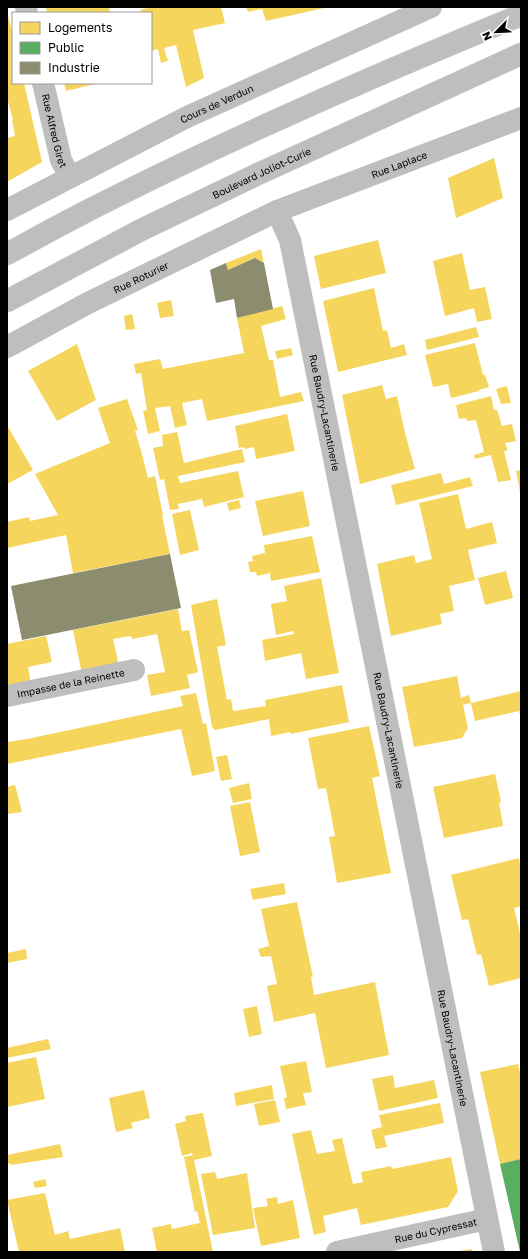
<svg xmlns="http://www.w3.org/2000/svg" width="528" height="1259" font-family="'Golos Text',sans-serif">
  <style>
    .homes { fill: #f6d55c }
    .public { fill: #5aae61 }
    .industry { fill: #8c8c6e }
    .lines { fill: none; stroke-linecap: round; stroke-linejoin: round }
    .primary-casing { stroke: #dbdbdb; stroke-width: 23 }
    .minor { stroke: #bebebe; stroke-width: 22 }
    .primary { stroke: #bebebe; stroke-width: 22 }
    .labels { text-anchor: middle; dominant-baseline: central; stroke-width: 4; stroke-linejoin: round; paint-order: stroke }
    .street-label { font-size: 10px; fill: #000; stroke: #fff }
  </style>
  <rect width="100%" height="100%" fill="#fff"/>
  <g class="homes">
    <path d="M46,7H109L110,13H47Z"/>
    <path d="M148,7H221L225,23L193,30L204,78L186,87L176,45L164,48L168,61L161,63L158,49L151,51V13H141L140,10L148,8Z"/>
    <path d="M246,7H324V8L266,21L262,9L248,12Z"/>
    <path d="M7,12L13,35V83H24L42,162L7,182V138L15,136L12,120H13L7,98Z"/>
    <path d="M64,83H94L95,84L66,91Z"/>
    <path d="M494,158L503,198L456,218L448,178Z"/>
    <path d="M378,240L386,273L321,289L314,256Z"/>
    <path d="M261,249L264,263L255,258L228,270L226,263Z"/>
    <path d="M462,253L470,290L485,287L492,319L477,322L474,308L445,316L433,261Z"/>
    <path d="M374,288L383,331L387,330L391,348L404,344L407,355L338,372L323,301Z"/>
    <path d="M171,300L174,316L160,318L157,303Z"/>
    <path d="M282,306L286,319L261,326L269,360H273L280,397L301,392L304,401L207,421L202,399L182,403L187,425L175,428L170,406L155,408L160,431L148,434L143,411L147,410L141,373L136,374L134,364L160,359L163,369L244,353L237,318Z"/>
    <path d="M132,314L135,329L126,330L124,316Z"/>
    <path d="M476,327L479,337L427,350L425,340Z"/>
    <path d="M475,343L483,375H485L489,387L479,390V391L451,398L448,384L433,387L425,355Z"/>
    <path d="M77,344L96,400L57,421L28,371Z"/>
    <path d="M291,348L293,355L277,359L275,351Z"/>
    <path d="M382,385L386,399L397,396L405,433L415,469L360,484L342,395Z"/>
    <path d="M507,386L511,403L501,404L496,389Z"/>
    <path d="M491,396L494,410H497L502,426L512,424L516,441L505,443L508,450L504,451L511,480L498,482L491,455L475,459L474,455L484,452L476,420L467,421L466,418L459,419L456,405Z"/>
    <path d="M127,399L138,430L135,431L142,454L148,478L155,476L163,515H162L170,554L73,573L66,535L7,548V522L29,517L30,521L58,515L35,474L110,443L98,408Z"/>
    <path d="M287,414L295,451L256,459L254,447L245,449L243,447L239,448L235,426Z"/>
    <path d="M7,425L33,470L7,484Z"/>
    <path d="M177,432L184,463L242,449L245,462L178,476L180,483L238,471L244,497L204,507L202,499L178,504L179,509L170,510L164,479L160,480L153,448L163,446L162,435Z"/>
    <path d="M521,470V492H520L516,471Z"/>
    <path d="M441,473L444,484L470,477L473,486L396,505L391,485Z"/>
    <path d="M303,491L310,526L263,536L255,501Z"/>
    <path d="M458,494L466,529L492,522L497,543L468,550L475,580L449,586L454,611L440,614L442,624L391,636L377,564L414,555L416,563L432,559L419,503Z"/>
    <path d="M239,500L241,508L229,511L227,503Z"/>
    <path d="M190,510L199,550L180,555L172,514Z"/>
    <path d="M312,536L320,572L271,581L270,573L257,576L256,572H250L248,562L253,561L252,556L265,553L264,545Z"/>
    <path d="M506,571L513,598L485,605L478,578Z"/>
    <path d="M321,578L339,673L306,679L301,653L265,661L262,640L294,634L293,631L276,635L271,604L287,601L284,586Z"/>
    <path d="M217,599L226,645L217,647L227,700L231,699L233,711L266,706L265,700L342,685L349,722L291,734L290,732L271,736L269,719L215,730L212,727L191,605Z"/>
    <path d="M178,609L182,631L189,630L198,672L187,675L190,688L151,696L147,675L165,672L157,634L132,639L131,636L113,639L119,666L82,674L73,630Z"/>
    <path d="M46,636L52,662L28,667L31,684L7,690V644Z"/>
    <path d="M457,676L461,698L469,695L471,703L463,705L468,728L462,738L414,747L402,687Z"/>
    <path d="M521,691V719L519,711L475,721L471,703Z"/>
    <path d="M196,693L203,724L206,723L215,771L192,776L181,729L7,764V742L27,739L183,706L180,696Z"/>
    <path d="M369,726L380,776L372,778L391,873L337,883L329,837L335,836L326,788L318,789L308,738Z"/>
    <path d="M227,755L232,779L221,781L216,757Z"/>
    <path d="M495,774L501,802L499,803L503,826L444,838L433,787Z"/>
    <path d="M249,783L252,799L233,803L229,788Z"/>
    <path d="M15,785L22,812L7,814V787Z"/>
    <path d="M250,802L260,852L240,856L230,806Z"/>
    <path d="M519,858L521,868V906L514,908L521,937V978L489,986L481,954L477,955L468,919L462,920L451,875Z"/>
    <path d="M284,883L286,894L253,900L250,889Z"/>
    <path d="M297,902L313,977H311L314,995L375,982L389,1055L326,1068L315,1013L274,1022L267,986L277,984L271,956L261,957L258,949L269,946L261,909Z"/>
    <path d="M26,949L27,959L7,963V953Z"/>
    <path d="M257,1006L262,1034L249,1037L243,1009Z"/>
    <path d="M48,1039L51,1049L7,1058V1048Z"/>
    <path d="M36,1057L45,1099L7,1107V1063Z"/>
    <path d="M306,1061L312,1092L303,1093L306,1105L286,1109L284,1098L287,1097L280,1066Z"/>
    <path d="M518,1064L521,1077V1159L500,1164L480,1072Z"/>
    <path d="M393,1075L395,1088L434,1080L438,1098L379,1111L372,1079Z"/>
    <path d="M272,1085L274,1099L236,1106L234,1093Z"/>
    <path d="M144,1090L150,1118L131,1123L133,1128L116,1132L109,1098Z"/>
    <path d="M275,1100L280,1122L259,1126L254,1104Z"/>
    <path d="M440,1103L444,1123L384,1136L387,1147L376,1149L371,1130L382,1127L379,1115Z"/>
    <path d="M203,1113L212,1156L194,1160L213,1252H157L152,1228L171,1224L172,1229L200,1223L197,1211L195,1212L184,1157L193,1155L192,1153L182,1156L175,1124L186,1121L185,1116Z"/>
    <path d="M311,1130L317,1154L335,1151L332,1140L342,1138L353,1184L363,1182L361,1172L391,1166L392,1169L451,1157L458,1191L448,1207L361,1225L357,1208L323,1216L326,1232L314,1235L292,1134Z"/>
    <path d="M60,1144L63,1157L11,1165L10,1163L7,1164V1155Z"/>
    <path d="M215,1172L217,1179L247,1173L255,1228L213,1235L201,1174Z"/>
    <path d="M45,1179L47,1186L35,1188L33,1182Z"/>
    <path d="M45,1193L55,1235L68,1231L70,1239L120,1228L125,1252H19L7,1200Z"/>
    <path d="M277,1197L278,1204L293,1200L300,1238L261,1246L253,1208L268,1206L266,1199Z"/>
    <path d="M472,1249V1252H459V1251Z"/>
  </g>
  <path class="public" d="M521,1159V1252H520L500,1164Z"/>
  <g class="industry">
    <path d="M255,258L264,263L273,309L237,318L234,299L216,303L210,270L226,263L228,270Z"/>
    <path d="M170,554L181,608L22,640L11,586Z"/>
  </g>
  <g class="lines">
    <defs>
      <g id="primary">
        <path d="M7,254C34,239 62,224 89,210C230,138 375,75 521,15"/>
        <path id="s7" d="M7,301L143,229L258,174L521,54"/>
      </g>
    </defs>
    <use href="#primary" class="primary-casing"/>
    <g class="minor">
      <path d="M26,7L27,13"/>
      <path id="s1" d="M43,83L61,160L70,177"/>
      <path id="s2" d="M7,210L187,117L431,7"/>
      <path id="s3" d="M277,211L290,240L494,1252"/>
      <path id="s4" d="M7,347L88,303L277,211L521,118"/>
      <path id="s5" d="M7,696L134,670"/>
      <path id="s6" d="M337,1252L487,1219"/>
    </g>
    <use href="#primary" class="primary"/>
  </g>
  <g class="labels">
    <g class="street-label">
      <text stroke="none"><textPath href="#s2" startOffset="235">Cours de Verdun</textPath></text>
      <text stroke="none"><textPath href="#s1" startOffset="49">Rue Alfred Giret</textPath></text>
      <text stroke="none"><textPath href="#s4" startOffset="433">Rue Laplace</textPath></text>
      <text stroke="none"><textPath href="#s7" startOffset="285">Boulevard Joliot-Curie</textPath></text>
      <text stroke="none"><textPath href="#s4" startOffset="151">Rue Roturier</textPath></text>
      <text stroke="none"><textPath href="#s3" startOffset="208">Rue Baudry-Lacantinerie</textPath></text>
      <text stroke="none"><textPath href="#s5" startOffset="65">Impasse de la Reinette</textPath></text>
      <text stroke="none"><textPath href="#s3" startOffset="532">Rue Baudry-Lacantinerie</textPath></text>
      <text stroke="none"><textPath href="#s3" startOffset="856">Rue Baudry-Lacantinerie</textPath></text>
      <text stroke="none"><textPath href="#s6" startOffset="101">Rue du Cypressat</textPath></text>
    </g>
  </g>
  <rect width="528" height="1259" fill="none" stroke="#000000" stroke-width="16"/>
  <rect x="12" y="12" width="140" height="72" fill="#ffffff" stroke="#999999"/>
  <rect x="20" y="22" width="20" height="12" fill="#f6d55c" stroke="#999999"/>
  <text x="48" y="32" font-size="12" fill="#000000">Logements</text>
  <rect x="20" y="42" width="20" height="12" fill="#5aae61" stroke="#999999"/>
  <text x="48" y="52" font-size="12" fill="#000000">Public</text>
  <rect x="20" y="62" width="20" height="12" fill="#8c8c6e" stroke="#999999"/>
  <text x="48" y="72" font-size="12" fill="#000000">Industrie</text>
  <g transform="translate(496 32) rotate(246)" stroke="#ffffff" stroke-width="3" paint-order="stroke">
  <path d="M0-3L7 15L0 10L-7 15Z" fill="#000000"/>
  <text y="-6" font-size="11" font-weight="bold" text-anchor="middle" fill="#000000">N</text>
  </g>
</svg>
